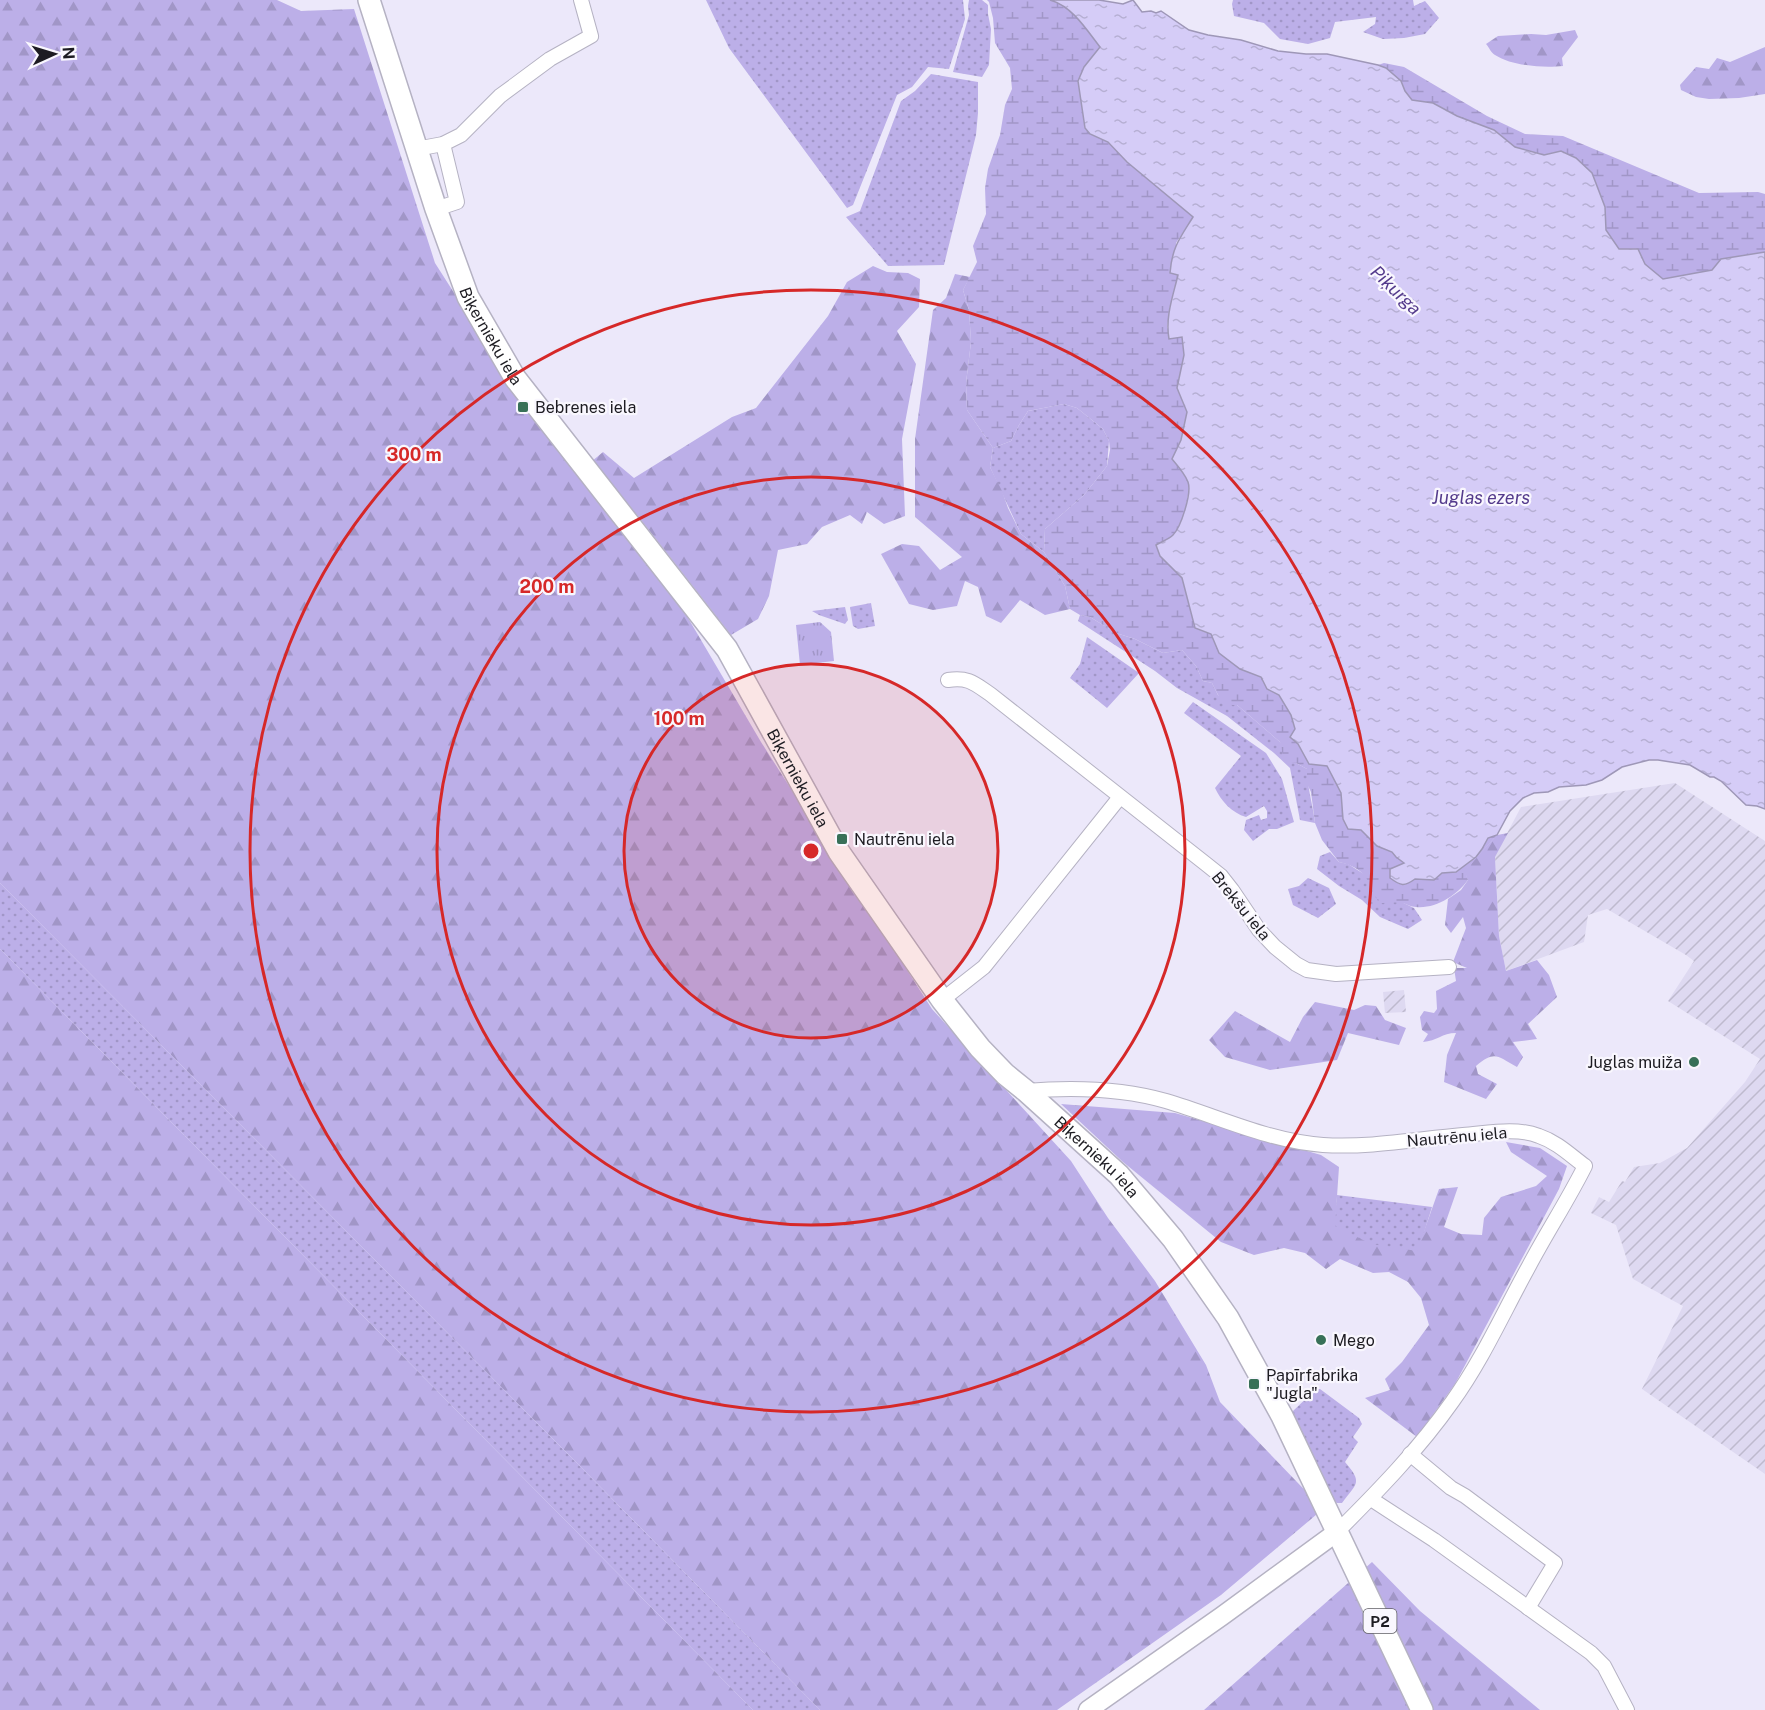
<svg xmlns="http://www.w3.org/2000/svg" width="1765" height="1710" font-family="'Public Sans',sans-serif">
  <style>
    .industrial { fill: url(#industrial-furrows) }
    .grass { fill: url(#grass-dots) }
    .forest { fill: url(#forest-firs) }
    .wetland { fill: url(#wetland-marsh) }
    .park { fill: url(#park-tufts) }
    .water { fill: url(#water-ripples); stroke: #9e97b7; stroke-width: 1.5 }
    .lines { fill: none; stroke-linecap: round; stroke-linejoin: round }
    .minor-casing { stroke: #b5b2c3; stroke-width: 16 }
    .secondary-casing { stroke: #b5b2c3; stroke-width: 21 }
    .primary-casing { stroke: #b5b2c3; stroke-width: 24 }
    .minor { stroke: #fff; stroke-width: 14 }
    .secondary { stroke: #fff; stroke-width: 18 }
    .primary { stroke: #fff; stroke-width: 21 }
    .ring { fill: none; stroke: #d62828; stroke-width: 3 }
    .poi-dot { fill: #387058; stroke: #f9f7fe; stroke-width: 2 }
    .labels { text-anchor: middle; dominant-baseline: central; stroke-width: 4.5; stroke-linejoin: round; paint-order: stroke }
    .shield { fill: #f9f7fe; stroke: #5f5e64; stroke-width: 1.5 }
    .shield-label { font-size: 15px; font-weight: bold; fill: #1d1c22 }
    .street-label { font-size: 16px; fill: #1d1c22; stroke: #f9f7fe }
    .poi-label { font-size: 16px; fill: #1d1c22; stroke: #f9f7fe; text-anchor: start }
    .water-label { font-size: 18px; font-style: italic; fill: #543b8c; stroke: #f9f7fe }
    .centre { fill: #d62828; stroke: #f9f7fe; stroke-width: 3 }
    .ring-label { font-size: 18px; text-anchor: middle; font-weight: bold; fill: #d62828; stroke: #f9f7fe; stroke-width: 4.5; stroke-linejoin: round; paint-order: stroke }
  </style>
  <defs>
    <pattern id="industrial-furrows" width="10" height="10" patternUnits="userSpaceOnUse" patternTransform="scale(1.5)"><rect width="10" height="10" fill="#ded9f1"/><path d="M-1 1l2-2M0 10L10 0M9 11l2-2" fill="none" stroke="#bebace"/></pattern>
    <pattern id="grass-dots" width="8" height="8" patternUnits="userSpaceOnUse" patternTransform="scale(1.5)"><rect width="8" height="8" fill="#bcafe8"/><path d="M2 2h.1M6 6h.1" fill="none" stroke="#a196c7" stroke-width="1.8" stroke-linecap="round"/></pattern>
    <pattern id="forest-firs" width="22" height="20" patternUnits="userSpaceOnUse" patternTransform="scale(1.5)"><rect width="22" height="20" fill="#bcafe8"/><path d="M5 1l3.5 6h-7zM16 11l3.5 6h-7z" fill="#a196c7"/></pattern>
    <pattern id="wetland-marsh" width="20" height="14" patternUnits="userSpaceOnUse" patternTransform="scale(1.5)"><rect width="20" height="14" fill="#bcafe8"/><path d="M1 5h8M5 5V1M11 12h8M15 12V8" fill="none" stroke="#a196c7"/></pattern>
    <pattern id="park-tufts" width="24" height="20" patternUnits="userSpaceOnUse" patternTransform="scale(1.5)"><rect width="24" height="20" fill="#bcafe8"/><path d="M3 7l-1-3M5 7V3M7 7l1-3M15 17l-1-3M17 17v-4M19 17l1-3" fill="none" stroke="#a196c7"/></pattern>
    <pattern id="water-ripples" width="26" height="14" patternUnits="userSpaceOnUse" patternTransform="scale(1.5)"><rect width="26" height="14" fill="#d5ccf7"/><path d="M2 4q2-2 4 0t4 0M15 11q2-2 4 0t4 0" fill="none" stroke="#b6afd3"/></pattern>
  </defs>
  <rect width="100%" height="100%" fill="#ece8fa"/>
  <g class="industrial">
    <path d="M1675,783L1765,841V1474L1642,1389L1683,1306L1633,1279L1616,1225L1591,1213L1599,1197L1609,1202L1622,1181L1625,1182L1634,1167L1660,1163L1687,1148L1745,1082L1760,1059L1668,1001L1694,961L1686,955L1607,909L1588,915L1584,942L1506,971L1499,936L1495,856L1521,807Z"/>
    <path d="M1404,990L1406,1012L1385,1013L1383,992Z"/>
  </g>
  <g class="grass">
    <path d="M706,0H963L965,19L949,69L928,67L912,87L897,95L853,205L847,208L729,48Z"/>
    <path d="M969,0H982L988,5V14L991,29L989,65L982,77L953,72L969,15L968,6Z"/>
    <path d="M1233,0H1413L1414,6L1425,1L1439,18L1425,34L1404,38L1383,39L1363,32L1375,24L1376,17L1335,22L1330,38L1308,44L1280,39L1264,23L1234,16L1232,4Z"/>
    <path d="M931,74L978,82V113L976,135L944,265L888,266L846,217L860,211L901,101L915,91Z"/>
    <path d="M1064,404L1077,408L1103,429L1109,441L1107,466L1084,495L1045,529L1044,552L1021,534L990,467L993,448L1011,441L1019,425L1028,411Z"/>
    <path d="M871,603L875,626L858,629L853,626L850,607Z"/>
    <path d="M845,607L848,620L845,624L819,615L812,611Z"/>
    <path d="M1080,615L1090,617L1116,633L1135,639L1163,653L1182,650L1196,666L1203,681L1212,683L1218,695L1237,705L1280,742L1296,763L1307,769C1307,787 1313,805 1315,823L1300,820L1290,768L1274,753L1227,716L1177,688L1155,671L1078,621Z"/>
    <path d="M1087,637L1139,673L1107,708L1070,678L1080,664Z"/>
    <path d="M1193,702L1266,753L1282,779L1294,822L1277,829H1269L1253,841L1244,830L1246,820L1259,815L1261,820L1267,818V811L1264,806L1246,817C1232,813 1221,801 1215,788L1241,756L1184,713Z"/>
    <path d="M1330,852L1339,862L1348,864L1367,876L1372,888L1414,908L1422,920L1408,929L1380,917L1362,900L1339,886L1317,869L1320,856Z"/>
    <path d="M1308,878L1329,888L1336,904L1318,918L1293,905L1288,889L1299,886Z"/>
    <path d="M0,883L570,1456L820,1710H753L0,949Z"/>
    <path d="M1337,1195L1432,1207L1417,1255L1371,1246L1334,1227Z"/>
    <path d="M1316,1389H1320L1359,1418L1362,1424L1353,1437L1358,1442L1345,1462C1363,1483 1357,1483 1342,1503H1337L1329,1496L1294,1421L1293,1411Z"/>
  </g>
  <g class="forest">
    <path d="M0,0H277L301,11L354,9L435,263L523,401L661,572L761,742L932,1009L1071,1161L1108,1218L1155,1281L1206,1365L1220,1402L1323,1509L1221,1595L1057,1710H820L570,1456L0,883Z"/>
    <path d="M1575,30L1578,37L1562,58L1563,66C1543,68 1512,66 1495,55C1491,53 1489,47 1486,44L1498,36L1531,34L1546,35Z"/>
    <path d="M1765,47V94L1739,98L1709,99L1696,97L1681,90L1680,85L1696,67L1709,69L1717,58L1730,62Z"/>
    <path d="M873,266L887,272L908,273L920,279L919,307L897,331L916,364L902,439L905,516L884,524L867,512L862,524L850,515L822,527L807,544L778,550L769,596L758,619L731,635L641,520L591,462L603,452L634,478L732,417L756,408L828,316L847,282Z"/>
    <path d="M955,274L970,277L963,290L969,310L971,342L966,383L967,410L993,448L990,467L1002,491L1008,508L1021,534L1044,552L1065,586L1070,609L1045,615L1020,600L1001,623L986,616L978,587L965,581L957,606L933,610L909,604L881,554L902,544L919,546L940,570L962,557L915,517V439L933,310L946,298Z"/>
    <path d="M1508,833L1495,857L1499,936L1506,971L1537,960L1549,975L1557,997L1528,1024L1537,1039L1513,1042L1523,1057L1517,1067C1497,1056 1495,1050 1476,1066L1478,1074L1497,1084L1486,1099L1444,1082L1447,1055L1456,1033C1442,1033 1437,1041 1423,1042L1428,1034L1422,1030L1420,1017L1424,1011L1434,1013L1437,1009L1436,991L1456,981L1454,968H1467L1453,962L1466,928L1463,917L1451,933L1445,925L1448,899L1461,890L1468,880L1464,871L1497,835Z"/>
    <path d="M0,949L753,1710H0Z"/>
    <path d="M1315,1002L1354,1010L1365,1005L1376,1006L1385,1020L1406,1028L1399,1045L1348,1033L1337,1060L1270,1070L1225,1057L1209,1040L1235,1011L1290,1042L1303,1017Z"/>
    <path d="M1061,1104L1175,1113L1321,1155L1339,1167L1335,1226L1371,1244L1417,1251L1439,1189L1458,1187L1444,1227L1461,1234L1482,1235L1484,1218L1501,1197L1536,1186L1547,1176L1511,1152L1506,1142L1540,1148L1567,1166L1559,1189L1455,1384L1417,1437L1365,1398L1390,1390L1385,1379L1402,1362L1429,1325L1421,1298L1408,1282L1389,1272L1373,1273L1340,1259L1326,1269L1305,1253L1284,1248L1254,1255L1221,1242L1123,1162Z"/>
    <path d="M1372,1562L1420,1611L1540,1710H1204Z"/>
  </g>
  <g class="wetland">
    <path d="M987,0H1050C1072,6 1086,29 1100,47L1084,67L1078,81L1085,128L1090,134L1108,142L1127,162L1193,217L1176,243L1178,275L1170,306L1167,328L1182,337L1184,355L1177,387L1187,412L1181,440L1172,459L1181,470L1190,485L1185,510L1181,524L1160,556L1182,578L1195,628L1211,634L1220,653L1240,669L1261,677L1267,689L1279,695L1291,715L1295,729L1290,737L1298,744L1309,764L1327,765L1341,793L1343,819L1361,830L1377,846L1392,852L1396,857L1405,863L1415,879L1434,880L1442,873L1456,872L1482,847L1488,838L1497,835L1465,871L1468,880C1457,895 1436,909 1416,907C1411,907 1407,904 1402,903C1395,902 1386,903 1379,903C1368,881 1366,868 1339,862L1322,840L1315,823L1311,792L1307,784V769L1296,763L1284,761L1280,742L1237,705C1222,706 1218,695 1212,683L1203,681L1196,666L1182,650L1163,653L1135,639L1116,633L1090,617L1080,615L1070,609L1065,586L1044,552L1045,529L1084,495L1107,466L1110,450L1109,441L1103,429L1077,408L1064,404L1028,411L1019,425L1011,441L993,448L967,410L966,383L971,342L969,310L963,290L977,262L973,246L986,214L985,188L988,169L1000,135L1005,105L1012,89L1010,68L995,43L993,18L989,2Z"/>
    <path d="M1384,63L1404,67L1487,116L1525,134L1563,136L1699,193L1758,192L1765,194V252L1721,259L1712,270L1663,280L1645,264L1638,249H1619L1606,230L1604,207L1592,173L1561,151L1544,155L1515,147L1494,130L1457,116L1433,103L1412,100C1399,85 1399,73 1378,65Z"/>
  </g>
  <path class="park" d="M820,622L831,632L834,661L800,665L796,625Z"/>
  <path class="water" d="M1050,0H1099L1123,4L1133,0L1142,12L1151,11L1156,13L1161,11L1189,30L1208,35L1241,40L1278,51L1306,54H1327L1378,65L1386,68L1401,81L1405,91L1412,100L1433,103L1457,116L1494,130L1515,147L1544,155L1561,151L1576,158L1592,173L1605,207L1606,230L1619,249H1638L1645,264L1663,279L1712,270L1721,259L1765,252V809L1757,806L1746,805L1721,781L1714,777H1710L1690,765L1658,760H1649L1622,767L1602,780L1586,785L1559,787L1548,792L1534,793L1523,798L1510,811L1497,835L1488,838L1482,849L1476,857L1456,872L1442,873L1434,880L1415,879C1404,887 1401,886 1390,878V869L1404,863L1396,857L1392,852L1377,846L1361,830L1348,829L1343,819L1341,793L1327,766L1309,764L1298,744L1290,737L1295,729L1291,715L1279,695L1267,689L1261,677L1240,669L1219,653L1211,634L1195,628L1182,578L1160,556L1156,545C1161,542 1169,539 1173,535C1181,527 1192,493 1188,482C1185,474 1178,466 1172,459L1181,440L1187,412L1177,388L1184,355L1182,337L1169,339C1165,317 1173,296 1178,275L1170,273C1172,247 1180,238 1193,217L1127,162L1108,142L1090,134L1085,128L1078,81L1084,67L1100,47C1086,29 1072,6 1050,0Z"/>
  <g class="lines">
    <defs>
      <g id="minor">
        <path d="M416,149L443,144L461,135L500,96L550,59L591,36L581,0"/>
        <path d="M436,209L457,202L443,144"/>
        <path d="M948,680C968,677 974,683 990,694L1206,864L1221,876L1232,890L1259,930L1275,947L1296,964L1307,970L1336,974L1449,967"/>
        <path d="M942,1000L984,967L1120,797"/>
        <path d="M1026,1091C1073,1087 1120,1088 1166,1101C1217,1116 1268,1141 1323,1145C1369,1148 1417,1139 1463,1135C1488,1133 1516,1127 1539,1136C1557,1142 1570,1155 1585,1166C1568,1200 1547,1232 1529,1266C1504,1311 1483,1359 1452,1402C1419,1449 1378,1491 1337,1532"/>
        <path d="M1410,1454L1451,1488L1465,1496L1555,1563L1528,1608"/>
        <path d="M1371,1499L1434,1540L1591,1653L1604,1666L1627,1710"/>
      </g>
      <path id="secondary" d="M1088,1710L1222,1616L1337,1532"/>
      <g id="primary">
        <path id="s1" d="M369,0L436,209L468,297L515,378L727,649L839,852L942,1000L980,1048L1005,1074L1026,1091L1119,1175L1173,1239L1228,1318L1282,1416L1422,1710"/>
      </g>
    </defs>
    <use href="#minor" class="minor-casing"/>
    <use href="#secondary" class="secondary-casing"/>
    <use href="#primary" class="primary-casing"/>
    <use href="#minor" class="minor"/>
    <use href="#secondary" class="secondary"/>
    <use href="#primary" class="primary"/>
  </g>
  <circle cx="811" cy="851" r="187" fill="#d62828" fill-opacity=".12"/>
  <g class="ring">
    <circle cx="811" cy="851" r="187"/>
    <circle cx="811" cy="851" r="374"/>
    <circle cx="811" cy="851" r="561"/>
  </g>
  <g class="poi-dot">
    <rect x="517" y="401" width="12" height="12" rx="3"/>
    <rect x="836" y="833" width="12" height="12" rx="3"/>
    <circle cx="1694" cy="1062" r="6"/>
    <circle cx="1321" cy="1340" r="6"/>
    <rect x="1248" y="1378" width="12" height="12" rx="3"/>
  </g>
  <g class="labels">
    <rect class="shield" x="1363.5" y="1609" width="33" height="24" rx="4.5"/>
    <g class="shield-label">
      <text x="1380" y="1621">P2</text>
    </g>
    <g class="street-label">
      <text stroke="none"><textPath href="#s1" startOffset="358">Biķernieku iela</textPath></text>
      <text stroke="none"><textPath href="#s1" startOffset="898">Biķernieku iela</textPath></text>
      <text transform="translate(1241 906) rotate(51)">Brekšu iela</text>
      <text transform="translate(1457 1137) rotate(-5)">Nautrēnu iela</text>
      <text stroke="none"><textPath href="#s1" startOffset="1384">Biķernieku iela</textPath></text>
    </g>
    <g class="poi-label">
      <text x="535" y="407">Bebrenes iela</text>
      <text x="854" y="839">Nautrēnu iela</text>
      <text x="1682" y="1062" text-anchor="end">Juglas muiža</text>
      <text x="1333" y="1340">Mego</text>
      <text x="1266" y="1375">Papīrfabrika<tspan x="1266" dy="18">"Jugla"</tspan></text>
    </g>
    <g class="water-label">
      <text transform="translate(1396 290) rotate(44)">Piķurga</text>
      <text x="1481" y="497">Juglas ezers</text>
    </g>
  </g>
  <circle cx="811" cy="851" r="9" class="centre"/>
  <g class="ring-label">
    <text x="414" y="461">300 m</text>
    <text x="547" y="593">200 m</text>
    <text x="679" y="725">100 m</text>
  </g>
  <g transform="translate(54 54) rotate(86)" stroke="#f9f7fe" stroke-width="4.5" paint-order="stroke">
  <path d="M0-4.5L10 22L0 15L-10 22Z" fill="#1d1c22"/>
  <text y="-9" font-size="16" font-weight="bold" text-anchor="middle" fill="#1d1c22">N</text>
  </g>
</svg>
